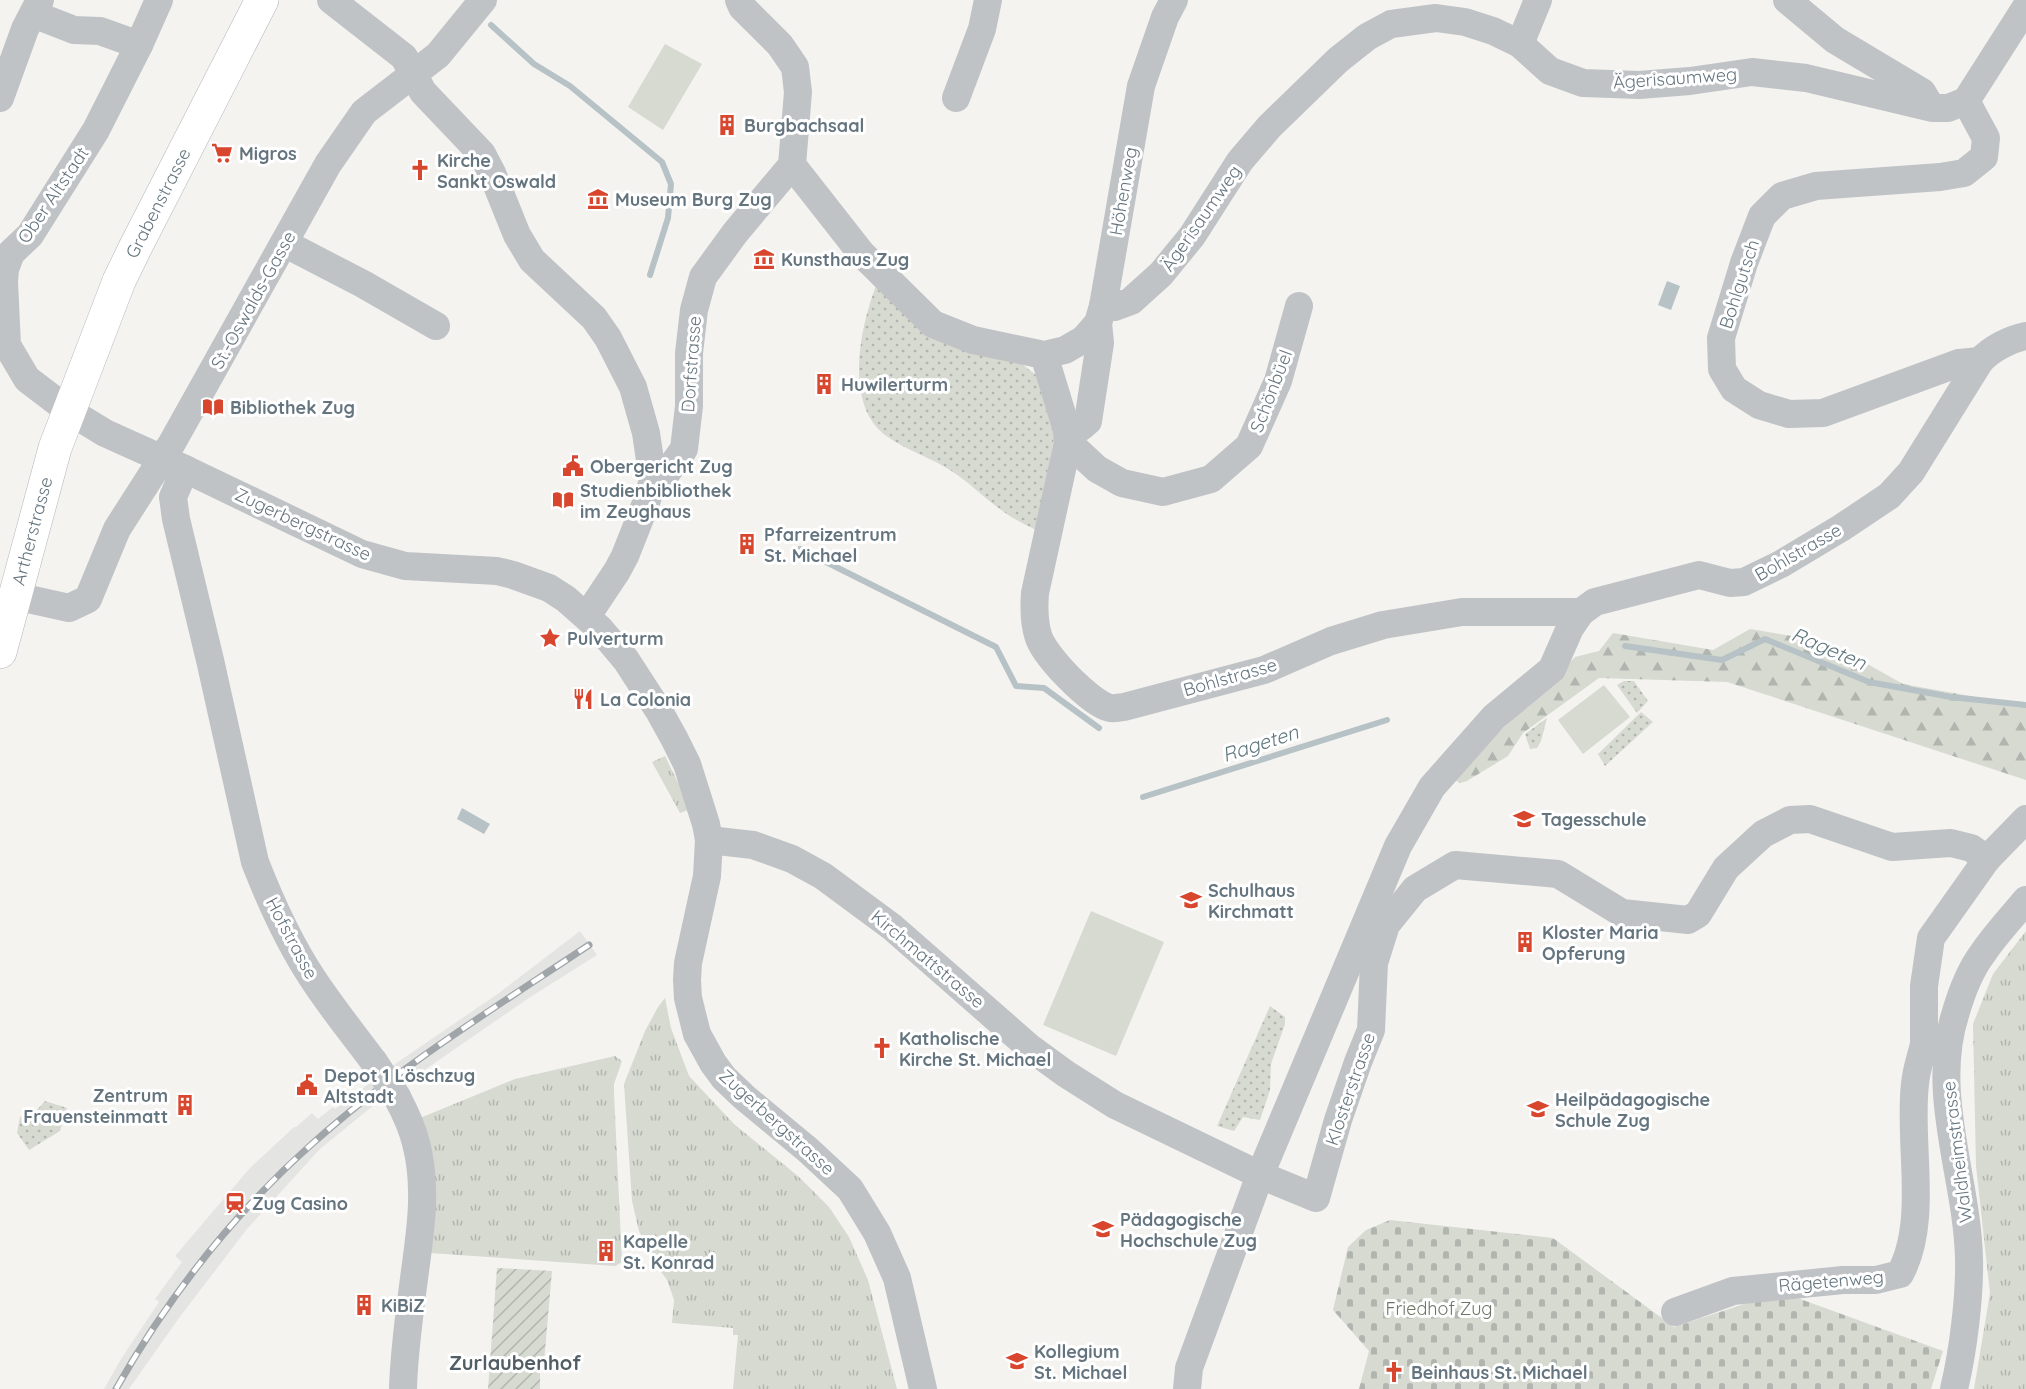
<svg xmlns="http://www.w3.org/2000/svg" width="2026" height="1389" font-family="Quicksand,sans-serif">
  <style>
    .built { fill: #e4e5e3 }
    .grass { fill: url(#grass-tufts) }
    .forest { fill: url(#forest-firs) }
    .cemetery { fill: url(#cemetery-stones) }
    .park { fill: url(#park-dots) }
    .garden { fill: url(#garden-furrows) }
    .pitch { fill: #d6dad1 }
    .water { fill: #b6c2c5 }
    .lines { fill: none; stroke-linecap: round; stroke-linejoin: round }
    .stream { stroke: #b6c2c5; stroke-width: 6 }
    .major-casing { stroke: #b1b5b8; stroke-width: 34 }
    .minor { stroke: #bfc3c6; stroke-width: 28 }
    .major { stroke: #fff; stroke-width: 33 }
    .rail-casing { stroke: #9fa5a9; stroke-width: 7 }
    .rail { stroke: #fff; stroke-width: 4.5; stroke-dasharray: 14; stroke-linecap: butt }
    .minor-bridge { stroke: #bfc3c6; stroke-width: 28 }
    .labels { text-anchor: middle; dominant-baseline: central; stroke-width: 6; stroke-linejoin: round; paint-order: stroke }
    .street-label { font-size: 18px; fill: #65757f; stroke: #fff }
    .poi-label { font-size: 18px; font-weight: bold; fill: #65757f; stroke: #fff; text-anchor: start }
    .park-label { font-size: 18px; fill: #697763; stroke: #fff }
    .water-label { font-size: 20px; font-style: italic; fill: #60777d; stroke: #fff }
    .neighbourhood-label { font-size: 20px; font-weight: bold; fill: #525e65; stroke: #fff }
  </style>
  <defs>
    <pattern id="grass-tufts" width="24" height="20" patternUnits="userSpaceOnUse" patternTransform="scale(1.5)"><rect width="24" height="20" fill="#d6dad1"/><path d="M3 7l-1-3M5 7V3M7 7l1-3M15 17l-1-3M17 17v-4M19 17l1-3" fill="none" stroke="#b1b5af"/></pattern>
    <pattern id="forest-firs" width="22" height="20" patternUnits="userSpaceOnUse" patternTransform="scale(1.5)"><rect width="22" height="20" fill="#d6dad1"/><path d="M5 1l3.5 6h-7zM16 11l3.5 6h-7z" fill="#b1b5af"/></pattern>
    <pattern id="cemetery-stones" width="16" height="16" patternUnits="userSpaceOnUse" patternTransform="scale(1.5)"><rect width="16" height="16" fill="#d6dad1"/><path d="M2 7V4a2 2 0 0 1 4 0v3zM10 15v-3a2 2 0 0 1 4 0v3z" fill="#b1b5af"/></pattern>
    <pattern id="park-dots" width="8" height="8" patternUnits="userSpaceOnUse" patternTransform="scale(1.5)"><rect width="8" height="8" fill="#d6dad1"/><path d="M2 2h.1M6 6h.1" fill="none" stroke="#b1b5af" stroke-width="1.8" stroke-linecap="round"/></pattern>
    <pattern id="garden-furrows" width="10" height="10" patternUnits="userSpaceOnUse" patternTransform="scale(1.5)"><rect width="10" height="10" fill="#d6dad1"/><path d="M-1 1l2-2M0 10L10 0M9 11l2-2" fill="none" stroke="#b1b5af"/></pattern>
  </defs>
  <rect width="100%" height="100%" fill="#f4f3f0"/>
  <path class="built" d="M580,931L597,955L529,998L436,1062L369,1109L320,1149L247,1229L179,1318L129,1389H104L121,1359L159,1302L155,1299L182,1262L175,1256L250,1168L294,1127H296L312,1113L318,1119L333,1107L335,1109L398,1062L499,993Z"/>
  <g class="grass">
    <path d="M665,756L682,791L688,810L680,813L652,762Z"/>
    <path d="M2026,931V1389H1974L1990,1293L1976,1166L1973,1024L1993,974Z"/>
    <path d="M665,998L671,1028L689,1076L734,1124L799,1177L829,1207L849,1237L868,1280L897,1389H733L738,1335H733V1328L672,1323L674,1300L672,1294L667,1280L659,1269L639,1231L632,1201L624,1084L645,1031L658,1007Z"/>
    <path d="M615,1056L622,1061L614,1084V1093L622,1262L615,1266L430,1253L420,1118L515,1079Z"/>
  </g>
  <path class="forest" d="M1750,629L1828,642L1903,684L2026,706V780L1727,682L1599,678L1523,733L1508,756L1467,781L1460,783L1453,779L1472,757L1544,690L1575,657L1599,651L1613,633L1713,650Z"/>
  <path class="cemetery" d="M1390,1220L1553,1238L1674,1327L1781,1292L1943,1351L1931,1389H1359L1369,1351L1333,1310L1348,1247L1366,1230Z"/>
  <g class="park">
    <path d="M876,286L1022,364L1036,375L1055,434L1036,530C1025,524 1013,519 1004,512C985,499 969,482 950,470C930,457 905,450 885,435C844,404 860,327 876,286Z"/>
    <path d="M1624,681H1634L1648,701L1637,713L1617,685Z"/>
    <path d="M1641,712L1653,722L1605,766L1598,754Z"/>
    <path d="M1547,718L1541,741L1537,748L1530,749L1525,734Z"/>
    <path d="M1270,1006L1285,1017V1024L1271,1064L1270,1090L1260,1120L1243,1117L1234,1131L1217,1126Z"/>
    <path d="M45,1101L67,1108L60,1131L29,1150L17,1133L20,1117L36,1111Z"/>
  </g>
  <path class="garden" d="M497,1268L552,1271L544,1362L540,1371V1389H488Z"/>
  <g class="pitch">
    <path d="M665,44L702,64L663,130L628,107Z"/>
    <path d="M1604,685L1630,717L1583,754L1558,720Z"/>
    <path d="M1091,911L1164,942L1116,1056L1043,1025Z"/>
  </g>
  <g class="water">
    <path d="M1667,281L1680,286L1671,310L1658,305Z"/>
    <path d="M462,808L490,824L484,834L457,819Z"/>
  </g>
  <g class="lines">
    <g class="stream">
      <path d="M491,25L534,64L570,86L662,162L671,184L668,218L650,275"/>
      <path d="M800,549L996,647L1016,686L1044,688L1099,728"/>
      <path d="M1625,646L1722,660L1765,639L1869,682L1951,697L2026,705"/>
      <path d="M1143,797L1387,720"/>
    </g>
    <defs>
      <path id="major" d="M0,652L55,448L119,281L135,248L262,0"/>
    </defs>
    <use href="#major" class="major-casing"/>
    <g class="minor">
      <path d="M159,0L139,45L96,130L30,235L11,253L5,269L4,282L7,345L27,379L69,411L105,433L185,469L362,554L405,566L497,571L513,575L549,588L566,599L600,629L626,660L659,711L674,738L687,764L706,824L709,840L707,876L688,963L687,980L688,998L697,1034L713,1063L724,1078L744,1097L808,1150L850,1189L877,1233L897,1278L923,1389"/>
      <path d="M331,0L404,57L423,92L482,154L492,173L517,235L532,260L594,318L608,338L633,387L646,433L653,480L646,503L625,556L617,571L587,616"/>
      <path d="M1787,0L1835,40L1922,92L1931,107"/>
      <path d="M33,14L74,30L100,31L139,45"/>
      <path d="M1520,44L1538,0"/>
      <path d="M0,98L25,29L40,0"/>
      <path d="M956,98L982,29L988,0"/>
      <path d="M1966,101L1986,138L1984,157L1964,173L1940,177L1816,186L1782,196L1762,216L1744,263L1721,338L1722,369L1734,389L1759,405L1789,414L1823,413L1959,363L1980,361"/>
      <path d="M792,165L861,253L933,324L973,340L1044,355L1065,350L1084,339L1098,323L1103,306L1141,86L1165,17L1174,0"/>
      <path d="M284,243L363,284L436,326"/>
      <path d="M1103,306L1115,307L1131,301L1161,274L1192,236L1240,161L1269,127L1338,60L1367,37L1391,24L1436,18L1465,22L1493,31L1520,44L1550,71L1583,83L1639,85L1690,81L1752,72L1806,78L1932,108H1948L1966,101L2026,7"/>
      <path d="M1044,355L1067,430L1068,442L1035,593C1034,607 1034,622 1038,635C1043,655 1090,703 1110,708C1114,709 1120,707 1124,707L1264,670L1331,641L1383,625L1462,612H1581L1595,602L1699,575L1730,583L1744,582L1781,564L1841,528L1889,496L1911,472L1980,361C1991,349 2010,339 2026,336"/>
      <path d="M1067,430L1081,427L1088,421L1100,343L1098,323"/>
      <path d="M1068,442L1097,469L1122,483L1163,492L1211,479L1249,446L1278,381L1299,306"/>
      <path d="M185,469L173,497L176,519L210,660L255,862C271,903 289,943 313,979C332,1008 354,1035 374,1062"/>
      <path d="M653,480L668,471L684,449L689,406V353L694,310L703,277L735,233L792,165L798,92L795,67L780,45L742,7L739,0"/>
      <path d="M15,596L69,608L88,599L117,529L172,443L328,164L364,112L438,55L483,0"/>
      <path d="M709,840L753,845L792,859L823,876L892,927L1029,1047L1066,1074L1115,1105L1260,1175L1316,1198L1338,1120L1358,1062L1371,1030L1374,963L1386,925L1415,889L1455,865L1558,874L1622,913L1688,920L1698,914L1726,868L1763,834L1790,820L1810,819L1892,847L1951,843L1971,848L1987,859L1931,938L1924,986V1044L1948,1047"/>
      <path d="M1987,859L2026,819"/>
      <path d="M397,1097C405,1112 412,1127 416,1143C427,1185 421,1228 415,1271C410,1310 404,1349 403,1389"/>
      <path d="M1675,1312L1733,1291L1843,1280H1876L1900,1274C1929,1221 1908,1143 1915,1084C1916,1070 1921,1057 1924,1044"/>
      <path d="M1187,1389L1189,1368L1260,1175L1398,846L1432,787L1494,717L1552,669L1570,628L1581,612"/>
      <path d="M1954,1389C1963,1352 1970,1296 1969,1258C1967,1178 1930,1094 1955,1015C1961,994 1970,970 1983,953C1996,934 2012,917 2026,900"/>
    </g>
    <use href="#major" class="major"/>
    <defs>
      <path id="rail" d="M116,1389C168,1297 234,1213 313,1143C398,1067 496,1007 589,945"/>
    </defs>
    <use href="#rail" class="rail-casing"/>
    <use href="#rail" class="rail"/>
    <path class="minor-bridge" d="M374,1062L397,1097"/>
  </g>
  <defs>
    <symbol id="building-bare" viewBox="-9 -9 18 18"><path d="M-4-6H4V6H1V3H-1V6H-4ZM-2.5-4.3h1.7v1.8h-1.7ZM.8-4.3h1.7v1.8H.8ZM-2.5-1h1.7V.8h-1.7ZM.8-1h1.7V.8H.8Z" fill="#d7462d" stroke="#fff" stroke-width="2.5" paint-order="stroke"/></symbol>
    <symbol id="supermarket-bare" viewBox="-9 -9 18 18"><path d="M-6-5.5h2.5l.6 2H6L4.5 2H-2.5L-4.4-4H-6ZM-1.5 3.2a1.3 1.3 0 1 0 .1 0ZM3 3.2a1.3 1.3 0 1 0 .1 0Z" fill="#d7462d" stroke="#fff" stroke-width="2.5" paint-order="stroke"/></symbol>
    <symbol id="church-bare" viewBox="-9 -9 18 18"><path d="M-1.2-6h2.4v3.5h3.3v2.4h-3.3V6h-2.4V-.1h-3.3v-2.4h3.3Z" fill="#d7462d" stroke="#fff" stroke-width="2.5" paint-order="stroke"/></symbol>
    <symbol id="museum-bare" viewBox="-9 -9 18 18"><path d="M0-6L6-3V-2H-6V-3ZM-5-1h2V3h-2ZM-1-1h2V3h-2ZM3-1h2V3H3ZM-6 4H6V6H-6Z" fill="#d7462d" stroke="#fff" stroke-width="2.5" paint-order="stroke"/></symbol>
    <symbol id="library-bare" viewBox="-9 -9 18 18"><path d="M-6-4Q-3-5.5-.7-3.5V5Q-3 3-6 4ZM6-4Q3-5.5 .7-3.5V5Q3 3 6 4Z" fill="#d7462d" stroke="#fff" stroke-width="2.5" paint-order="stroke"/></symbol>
    <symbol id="civic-bare" viewBox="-9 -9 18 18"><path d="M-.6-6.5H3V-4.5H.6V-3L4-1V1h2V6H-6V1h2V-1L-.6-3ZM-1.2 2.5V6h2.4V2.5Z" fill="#d7462d" stroke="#fff" stroke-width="2.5" paint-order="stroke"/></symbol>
    <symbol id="sight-bare" viewBox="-9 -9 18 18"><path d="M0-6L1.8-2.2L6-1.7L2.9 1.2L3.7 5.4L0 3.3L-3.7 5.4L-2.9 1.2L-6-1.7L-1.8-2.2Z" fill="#d7462d" stroke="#fff" stroke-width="2.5" paint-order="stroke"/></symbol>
    <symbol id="restaurant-bare" viewBox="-9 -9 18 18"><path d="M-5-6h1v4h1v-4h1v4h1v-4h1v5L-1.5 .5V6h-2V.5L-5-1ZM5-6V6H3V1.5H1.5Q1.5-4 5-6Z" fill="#d7462d" stroke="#fff" stroke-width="2.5" paint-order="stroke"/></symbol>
    <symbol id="school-bare" viewBox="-9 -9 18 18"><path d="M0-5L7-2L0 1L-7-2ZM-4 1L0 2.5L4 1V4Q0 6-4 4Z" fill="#d7462d" stroke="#fff" stroke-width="2.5" paint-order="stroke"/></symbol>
    <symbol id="station-bare" viewBox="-9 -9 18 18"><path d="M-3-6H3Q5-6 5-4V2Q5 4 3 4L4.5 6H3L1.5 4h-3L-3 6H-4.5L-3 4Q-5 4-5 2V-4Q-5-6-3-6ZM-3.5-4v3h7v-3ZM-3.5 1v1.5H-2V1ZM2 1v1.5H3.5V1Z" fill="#d7462d" stroke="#fff" stroke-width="2.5" paint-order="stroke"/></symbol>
    <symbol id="university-bare" viewBox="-9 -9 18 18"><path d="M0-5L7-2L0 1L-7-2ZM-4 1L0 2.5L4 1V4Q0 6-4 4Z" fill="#d7462d" stroke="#fff" stroke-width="2.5" paint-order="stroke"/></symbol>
  </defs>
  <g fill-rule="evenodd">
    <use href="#building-bare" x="712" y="110" width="30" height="30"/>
    <use href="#supermarket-bare" x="207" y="138" width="30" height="30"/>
    <use href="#church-bare" x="405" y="155" width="30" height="30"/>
    <use href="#museum-bare" x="583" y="184" width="30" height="30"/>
    <use href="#museum-bare" x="749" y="244" width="30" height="30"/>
    <use href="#building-bare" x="809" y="369" width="30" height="30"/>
    <use href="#library-bare" x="198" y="392" width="30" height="30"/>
    <use href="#civic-bare" x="558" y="451" width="30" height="30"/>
    <use href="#library-bare" x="548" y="485" width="30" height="30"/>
    <use href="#building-bare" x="732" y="529" width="30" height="30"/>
    <use href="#sight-bare" x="535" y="623" width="30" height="30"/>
    <use href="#restaurant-bare" x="568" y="684" width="30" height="30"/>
    <use href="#school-bare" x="1509" y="804" width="30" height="30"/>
    <use href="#school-bare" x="1176" y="885" width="30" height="30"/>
    <use href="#building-bare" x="1510" y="927" width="30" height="30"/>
    <use href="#church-bare" x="867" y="1033" width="30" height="30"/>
    <use href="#civic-bare" x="292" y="1070" width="30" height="30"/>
    <use href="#building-bare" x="170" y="1090" width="30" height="30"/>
    <use href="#school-bare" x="1523" y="1094" width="30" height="30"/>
    <use href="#station-bare" x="220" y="1188" width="30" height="30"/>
    <use href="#university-bare" x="1088" y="1214" width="30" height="30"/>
    <use href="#building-bare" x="591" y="1236" width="30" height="30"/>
    <use href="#building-bare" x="349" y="1290" width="30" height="30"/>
    <use href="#school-bare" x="1002" y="1346" width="30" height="30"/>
    <use href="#church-bare" x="1379" y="1357" width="30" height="30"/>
  </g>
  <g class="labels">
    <g class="street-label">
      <text transform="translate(1675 78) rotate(-4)">Ägerisaumweg</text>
      <text transform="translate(1123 191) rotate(-80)">Höhenweg</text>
      <text transform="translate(53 195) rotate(-56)">Ober Altstadt</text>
      <text transform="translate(158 203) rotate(-63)">Grabenstrasse</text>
      <text transform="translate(1201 218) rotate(-55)">Ägerisaumweg</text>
      <text transform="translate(1739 284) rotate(-72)">Bohlgutsch</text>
      <text transform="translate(253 300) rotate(-61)">St.-Oswalds-Gasse</text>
      <text transform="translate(691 364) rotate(-86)">Dorfstrasse</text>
      <text transform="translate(1271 391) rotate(-69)">Schönbüel</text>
      <text transform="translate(303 524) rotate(25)">Zugerbergstrasse</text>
      <text transform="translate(32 531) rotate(-75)">Artherstrasse</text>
      <text transform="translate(1798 552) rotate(-30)">Bohlstrasse</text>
      <text transform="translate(1230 677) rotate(-16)">Bohlstrasse</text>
      <text transform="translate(292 938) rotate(62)">Hofstrasse</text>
      <text transform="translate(928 959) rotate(40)">Kirchmattstrasse</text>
      <text transform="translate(1350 1089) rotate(-71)">Klosterstrasse</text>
      <text transform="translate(777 1122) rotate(42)">Zugerbergstrasse</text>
      <text transform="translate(1957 1152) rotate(-97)">Waldheimstrasse</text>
      <text transform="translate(1831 1281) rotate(-5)">Rägetenweg</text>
    </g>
    <g class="poi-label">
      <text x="744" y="125">Burgbachsaal</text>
      <text x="239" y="153">Migros</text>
      <text x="437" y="160">Kirche<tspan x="437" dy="21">Sankt Oswald</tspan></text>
      <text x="615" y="199">Museum Burg Zug</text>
      <text x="781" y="259">Kunsthaus Zug</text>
      <text x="841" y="384">Huwilerturm</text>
      <text x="230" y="407">Bibliothek Zug</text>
      <text x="590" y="466">Obergericht Zug</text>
      <text x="580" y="490">Studienbibliothek<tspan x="580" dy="21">im Zeughaus</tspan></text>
      <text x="764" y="534">Pfarreizentrum<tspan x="764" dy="21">St. Michael</tspan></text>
      <text x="567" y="638">Pulverturm</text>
      <text x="600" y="699">La Colonia</text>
      <text x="1541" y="819">Tagesschule</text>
      <text x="1208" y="890">Schulhaus<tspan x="1208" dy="21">Kirchmatt</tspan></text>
      <text x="1542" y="932">Kloster Maria<tspan x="1542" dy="21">Opferung</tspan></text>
      <text x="899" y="1038">Katholische<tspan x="899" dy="21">Kirche St. Michael</tspan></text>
      <text x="324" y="1075">Depot 1 Löschzug<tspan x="324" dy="21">Altstadt</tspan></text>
      <text x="168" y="1095" text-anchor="end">Zentrum<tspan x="168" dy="21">Frauensteinmatt</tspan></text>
      <text x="1555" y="1099">Heilpädagogische<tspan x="1555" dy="21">Schule Zug</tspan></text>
      <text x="252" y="1203">Zug Casino</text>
      <text x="1120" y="1219">Pädagogische<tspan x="1120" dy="21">Hochschule Zug</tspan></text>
      <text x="623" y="1241">Kapelle<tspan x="623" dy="21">St. Konrad</tspan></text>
      <text x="381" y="1305">KiBiZ</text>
      <text x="1034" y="1351">Kollegium<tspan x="1034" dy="21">St. Michael</tspan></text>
      <text x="1411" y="1372">Beinhaus St. Michael</text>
    </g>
    <g class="park-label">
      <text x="1439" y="1308">Friedhof Zug</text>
    </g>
    <g class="water-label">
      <text transform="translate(1829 648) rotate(23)">Rageten</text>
      <text transform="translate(1260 743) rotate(-18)">Rageten</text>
    </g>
    <g class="neighbourhood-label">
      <text x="515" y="1362">Zurlaubenhof</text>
    </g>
  </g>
</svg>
